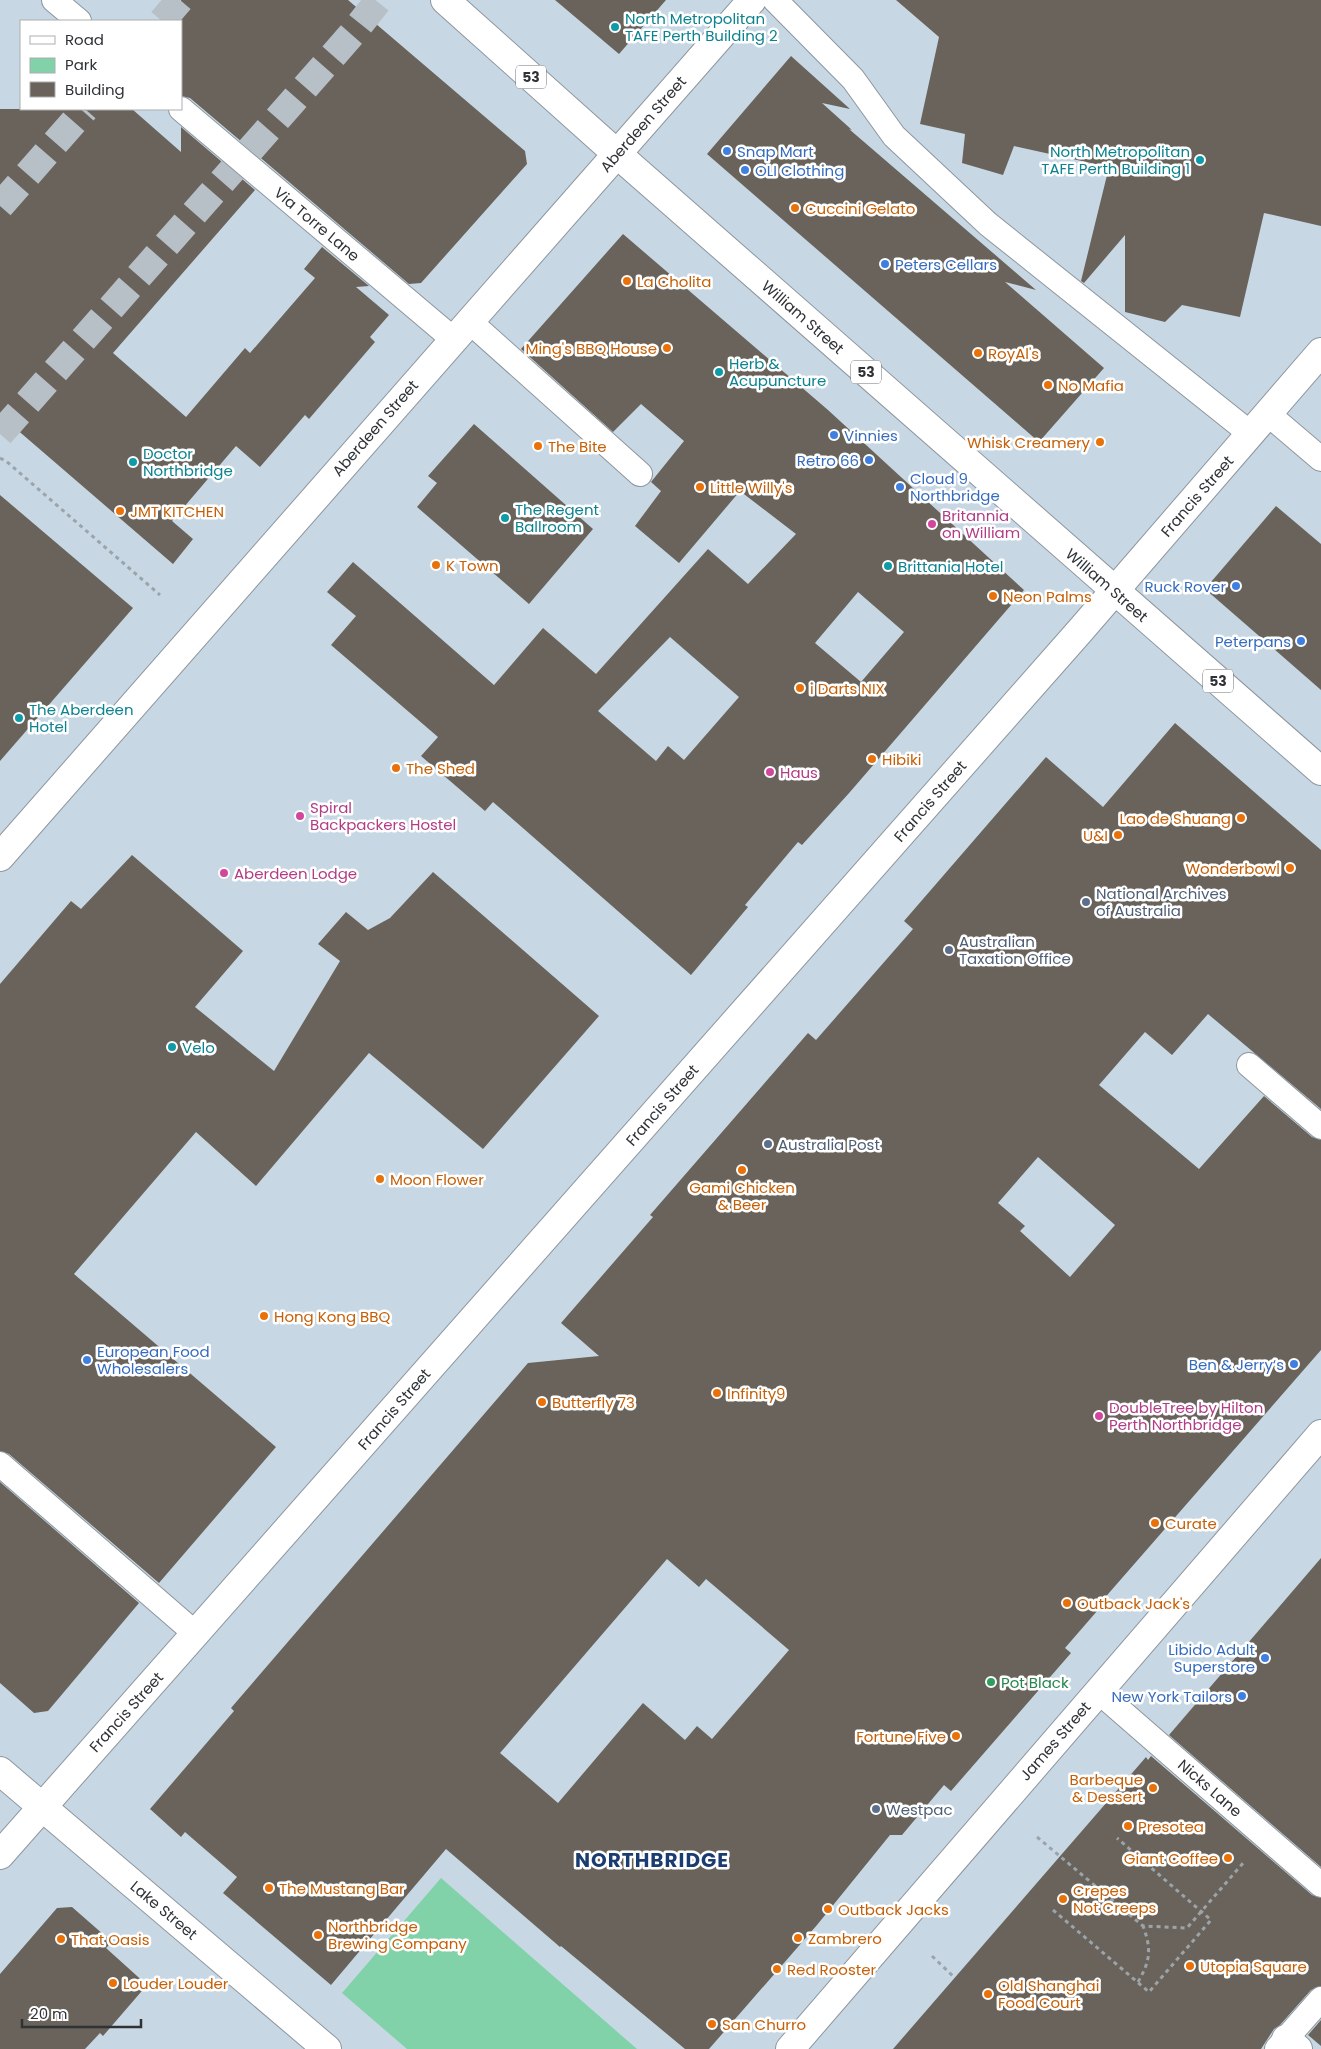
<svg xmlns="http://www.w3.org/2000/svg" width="1321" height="2049" font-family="Poppins,sans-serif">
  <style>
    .built { fill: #c7d8e4; fill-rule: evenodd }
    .green { fill: #81d2a8 }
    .building { fill: #69635b; fill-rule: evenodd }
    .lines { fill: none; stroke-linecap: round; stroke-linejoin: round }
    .motorway-tunnel { stroke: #b7c0c6; stroke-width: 28; stroke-dasharray: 28 14; stroke-linecap: butt }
    .service-casing { stroke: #8d969d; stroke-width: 26 }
    .pedestrian-casing { stroke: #8d969d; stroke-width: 30 }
    .minor-casing { stroke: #8d969d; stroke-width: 30 }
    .tertiary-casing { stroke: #8d969d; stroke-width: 30 }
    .primary-casing { stroke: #8d969d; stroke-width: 30 }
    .path { stroke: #9ca4a9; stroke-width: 3; stroke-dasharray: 4 4; stroke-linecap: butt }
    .service { stroke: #fff; stroke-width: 24 }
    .pedestrian { stroke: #fff; stroke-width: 28 }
    .minor { stroke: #fff; stroke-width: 28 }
    .tertiary { stroke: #fff; stroke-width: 28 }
    .primary { stroke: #fff; stroke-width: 28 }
    .culture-dot { fill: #0f9aa8; stroke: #fff; stroke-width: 2 }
    .shop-dot { fill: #3f7fe0; stroke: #fff; stroke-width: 2 }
    .food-dot { fill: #e8710a; stroke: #fff; stroke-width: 2 }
    .hotel-dot { fill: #d1479c; stroke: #fff; stroke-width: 2 }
    .service-dot { fill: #5c6f8a; stroke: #fff; stroke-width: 2 }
    .leisure-dot { fill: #2e9e5b; stroke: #fff; stroke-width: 2 }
    .labels { text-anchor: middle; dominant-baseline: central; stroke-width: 5; stroke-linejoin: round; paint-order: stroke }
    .shield { fill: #fff; stroke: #6d7072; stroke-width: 1 }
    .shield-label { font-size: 14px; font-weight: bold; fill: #2f3336 }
    .culture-label { font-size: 15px; fill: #0d838f; stroke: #fff; text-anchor: start }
    .street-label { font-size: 15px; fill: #2f3336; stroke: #fff }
    .shop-label { font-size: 15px; fill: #366cbe; stroke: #fff; text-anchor: start }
    .food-label { font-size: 15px; fill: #c56008; stroke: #fff; text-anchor: start }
    .hotel-label { font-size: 15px; fill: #b23c85; stroke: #fff; text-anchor: start }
    .service-label { font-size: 15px; fill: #4e5e75; stroke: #fff; text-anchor: start }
    .leisure-label { font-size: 15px; fill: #27864d; stroke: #fff; text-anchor: start }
    .district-label { font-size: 20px; font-weight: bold; letter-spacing: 1px; fill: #1a3c71; stroke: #fff }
  </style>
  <rect width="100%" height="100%" fill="#d9e3ea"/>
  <path class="built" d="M0,0H1321V2049H0ZM21,21H181V109H21Z"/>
  <path class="green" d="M441,1878L637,2049H407L342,1993Z"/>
  <g class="building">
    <path d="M181,0H348L525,151L527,164L421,283L409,284L190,98L181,96Z"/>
    <path d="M555,0H666L619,54Z"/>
    <path d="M896,0H1321V226L1264,213L1240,317L1182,305L1165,322L1125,312V235L1084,283L1081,281L1109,167L1014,146L1003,175L962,163L965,134L920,124L939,37Z"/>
    <path d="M791,56L850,109L822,103L852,130L849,129L1036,290L1005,282L1104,368L1039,442L707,154Z"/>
    <path d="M0,109H132L181,152V127L255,190L113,353L186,417L245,348L250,353L315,278L304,269L322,247L369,286L356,287L389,315L370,337L375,342L309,419L305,415L260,467L236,446L172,521L193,539L173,564L0,415Z"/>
    <path d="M623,234L828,410L1024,590L850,792L802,845L798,842L745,905L748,907L691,975L493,802L485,811L421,756L438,737L331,645L356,616L327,592L353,562L494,685L543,628L596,674L708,549L748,584L796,534L740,491L679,563L635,526L661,491L651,482L684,441L641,404L613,432L521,349ZM858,592L904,632L861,682L815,643ZM670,637L739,697L684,760L668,746L656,761L598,711Z"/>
    <path d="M474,424L593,529L529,604L417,507L437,483L428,476Z"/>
    <path d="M0,495L133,608L0,761Z"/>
    <path d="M1276,506L1321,544V690L1205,589Z"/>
    <path d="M1175,723L1321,850V1109L1208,1014L1172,1055L1145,1032L1099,1085L1199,1169L1264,1096L1312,1137L1321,1140V1350L1102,1601L1104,1603L1065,1648L1071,1653L951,1791L944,1785L902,1835H890L817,1925L709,2049H685L561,1946L560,1947L446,1849L331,1985L223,1893L237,1877L185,1832L181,1837L150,1809L234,1711L231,1708L528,1363L599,1356L561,1323L653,1217L650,1215L808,1033L816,1040L913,929L904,921L1046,757L1103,807ZM1038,1157L1115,1225L1070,1277L1020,1231L1025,1226L998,1203ZM667,1559L699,1587L706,1579L789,1650L712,1739L697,1726L685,1740L643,1703L558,1803L500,1753Z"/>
    <path d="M132,855L243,951L195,1007L274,1071L340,961L318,944L346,912L368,930L390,918L433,872L599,1016L483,1149L369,1053L256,1186L196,1132L74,1274L276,1447L159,1583L9,1454L0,1451V984L71,901L81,909Z"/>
    <path d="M0,1482L139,1603L48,1711L34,1713L0,1683Z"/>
    <path d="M1321,1558V1867L1169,1735Z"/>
    <path d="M1151,1756L1312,1895L1321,1898V1986L1311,1990L1280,2025L1274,2029L1261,2049H893L1146,1757L1148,1760Z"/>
    <path d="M72,1907L112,1942L106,1948L147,1985L103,2036L100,2033L85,2049H0V1974L57,1908Z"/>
    <path d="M1321,2020V2046L1308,2035Z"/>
  </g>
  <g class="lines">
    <g class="motorway-tunnel">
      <path d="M162,21L180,0"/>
      <path d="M0,206L85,109"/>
      <path d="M0,434L352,34L379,0"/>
    </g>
    <defs>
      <g id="service">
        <path d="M54,0L79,21"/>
        <path d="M775,0L853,79L894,136L988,224L1251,434"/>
        <path d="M181,109L453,339"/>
        <path d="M469,321L640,474"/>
        <path d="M1268,414L1321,459"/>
        <path d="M1249,1065L1321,1127"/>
        <path d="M0,1464L196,1634"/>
        <path d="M1099,1692L1321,1885"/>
        <path d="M1277,2049L1321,1999"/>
      </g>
      <path id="pedestrian" d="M1286,2039L1298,2049"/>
      <path id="minor" d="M0,1855L1079,632L1321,352"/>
      <g id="tertiary">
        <path d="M0,857L752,0"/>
        <path d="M0,1771L327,2049"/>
        <path d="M790,2049L1321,1434"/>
      </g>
      <path id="primary" d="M445,0L616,153L1321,771"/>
    </defs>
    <use href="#service" class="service-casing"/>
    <use href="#pedestrian" class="pedestrian-casing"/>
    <use href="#minor" class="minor-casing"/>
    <use href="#tertiary" class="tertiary-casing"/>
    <use href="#primary" class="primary-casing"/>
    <g class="path">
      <path d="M0,458L6,461L160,595"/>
      <path d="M1037,1837L1143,1926L1187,1928L1244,1862"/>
      <path d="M1053,1910L1149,1992L1211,1920L1117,1838"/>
      <path d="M932,1956L955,1978"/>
      <path d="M1138,1982C1150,1961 1152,1950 1143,1926"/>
    </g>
    <use href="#service" class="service"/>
    <use href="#pedestrian" class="pedestrian"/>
    <use href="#minor" class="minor"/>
    <use href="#tertiary" class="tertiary"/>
    <use href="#primary" class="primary"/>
  </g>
  <g class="culture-dot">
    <circle cx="615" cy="27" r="5"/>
    <circle cx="1200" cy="160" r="5"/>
    <circle cx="719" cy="372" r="5"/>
    <circle cx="133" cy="462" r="5"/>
    <circle cx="505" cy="518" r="5"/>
    <circle cx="888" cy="566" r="5"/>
    <circle cx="19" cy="718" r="5"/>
    <circle cx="172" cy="1047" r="5"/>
  </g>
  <g class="shop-dot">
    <circle cx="727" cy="151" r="5"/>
    <circle cx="745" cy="170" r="5"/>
    <circle cx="885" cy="264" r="5"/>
    <circle cx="834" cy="435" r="5"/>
    <circle cx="869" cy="460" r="5"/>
    <circle cx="900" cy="487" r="5"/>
    <circle cx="1236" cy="586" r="5"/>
    <circle cx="1301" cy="641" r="5"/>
    <circle cx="87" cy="1360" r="5"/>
    <circle cx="1294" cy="1364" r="5"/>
    <circle cx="1265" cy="1658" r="5"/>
    <circle cx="1242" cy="1696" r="5"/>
  </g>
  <g class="food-dot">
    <circle cx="795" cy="208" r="5"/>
    <circle cx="627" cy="281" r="5"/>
    <circle cx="667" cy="348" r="5"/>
    <circle cx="978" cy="353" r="5"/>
    <circle cx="1048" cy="385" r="5"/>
    <circle cx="1100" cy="442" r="5"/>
    <circle cx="538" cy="446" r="5"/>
    <circle cx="700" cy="487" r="5"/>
    <circle cx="120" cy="511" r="5"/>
    <circle cx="436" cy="565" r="5"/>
    <circle cx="993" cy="596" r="5"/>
    <circle cx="800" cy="688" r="5"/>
    <circle cx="872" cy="759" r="5"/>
    <circle cx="396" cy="768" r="5"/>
    <circle cx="1241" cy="818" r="5"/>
    <circle cx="1118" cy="835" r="5"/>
    <circle cx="1290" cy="868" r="5"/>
    <circle cx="742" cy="1170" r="5"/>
    <circle cx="380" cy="1179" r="5"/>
    <circle cx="264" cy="1316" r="5"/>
    <circle cx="717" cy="1393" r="5"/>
    <circle cx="542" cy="1402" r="5"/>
    <circle cx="1155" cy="1523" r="5"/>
    <circle cx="1067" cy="1603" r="5"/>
    <circle cx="956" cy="1736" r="5"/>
    <circle cx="1153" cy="1788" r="5"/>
    <circle cx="1128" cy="1826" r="5"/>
    <circle cx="1228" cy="1858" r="5"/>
    <circle cx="269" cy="1888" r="5"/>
    <circle cx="1063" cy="1899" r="5"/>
    <circle cx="828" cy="1909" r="5"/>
    <circle cx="318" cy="1935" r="5"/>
    <circle cx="798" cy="1938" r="5"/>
    <circle cx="61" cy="1939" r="5"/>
    <circle cx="1190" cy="1966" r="5"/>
    <circle cx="777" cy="1969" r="5"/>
    <circle cx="113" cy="1983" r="5"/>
    <circle cx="988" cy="1994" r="5"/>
    <circle cx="712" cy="2024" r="5"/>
  </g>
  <g class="hotel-dot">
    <circle cx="932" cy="524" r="5"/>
    <circle cx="770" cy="772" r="5"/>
    <circle cx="300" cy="816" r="5"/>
    <circle cx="224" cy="873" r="5"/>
    <circle cx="1099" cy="1416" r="5"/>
  </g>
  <g class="service-dot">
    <circle cx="1086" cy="902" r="5"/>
    <circle cx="949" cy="950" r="5"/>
    <circle cx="768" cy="1144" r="5"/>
    <circle cx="876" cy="1809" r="5"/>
  </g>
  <circle class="leisure-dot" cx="991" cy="1682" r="5"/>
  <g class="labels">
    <g class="shield">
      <rect x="516" y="65.5" width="30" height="23" rx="4"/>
      <rect x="851" y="360.5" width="30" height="23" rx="4"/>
      <rect x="1203" y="669.5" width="30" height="23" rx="4"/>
    </g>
    <g class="shield-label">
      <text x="531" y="77">53</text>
      <text x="866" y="372">53</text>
      <text x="1218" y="681">53</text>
    </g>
    <g class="culture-label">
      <text x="625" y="18">North Metropolitan<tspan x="625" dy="17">TAFE Perth Building 2</tspan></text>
      <text x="1190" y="151" text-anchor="end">North Metropolitan<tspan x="1190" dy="17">TAFE Perth Building 1</tspan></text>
      <text x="729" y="363">Herb &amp;<tspan x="729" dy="17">Acupuncture</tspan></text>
      <text x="143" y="453">Doctor<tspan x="143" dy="17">Northbridge</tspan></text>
      <text x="515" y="509">The Regent<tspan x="515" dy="17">Ballroom</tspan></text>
      <text x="898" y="566">Brittania Hotel</text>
      <text x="29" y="709">The Aberdeen<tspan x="29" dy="17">Hotel</tspan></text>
      <text x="182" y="1047">Velo</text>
    </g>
    <g class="street-label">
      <text transform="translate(643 124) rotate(-49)">Aberdeen Street</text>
      <text transform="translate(317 224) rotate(40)">Via Torre Lane</text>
      <text transform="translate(803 317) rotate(41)">William Street</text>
      <text transform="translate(375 428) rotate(-49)">Aberdeen Street</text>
      <text transform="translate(1197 496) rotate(-49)">Francis Street</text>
      <text transform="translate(1107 585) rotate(41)">William Street</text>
      <text transform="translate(930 801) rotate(-49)">Francis Street</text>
      <text transform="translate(662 1105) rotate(-49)">Francis Street</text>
      <text transform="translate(394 1409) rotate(-49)">Francis Street</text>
      <text transform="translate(126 1712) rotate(-48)">Francis Street</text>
      <text transform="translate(1055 1741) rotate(-49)">James Street</text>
      <text transform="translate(1210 1788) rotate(41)">Nicks Lane</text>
      <text transform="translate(164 1910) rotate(40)">Lake Street</text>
    </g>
    <g class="shop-label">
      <text x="737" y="151">Snap Mart</text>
      <text x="755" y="170">OLI Clothing</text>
      <text x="895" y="264">Peters Cellars</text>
      <text x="844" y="435">Vinnies</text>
      <text x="859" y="460" text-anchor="end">Retro 66</text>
      <text x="910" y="478">Cloud 9<tspan x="910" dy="17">Northbridge</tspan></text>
      <text x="1226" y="586" text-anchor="end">Ruck Rover</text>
      <text x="1291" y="641" text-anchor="end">Peterpans</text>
      <text x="97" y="1351">European Food<tspan x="97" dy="17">Wholesalers</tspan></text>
      <text x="1284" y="1364" text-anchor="end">Ben &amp; Jerry‘s</text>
      <text x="1255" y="1649" text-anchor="end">Libido Adult<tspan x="1255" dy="17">Superstore</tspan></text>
      <text x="1232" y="1696" text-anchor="end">New York Tailors</text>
    </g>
    <g class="food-label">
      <text x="805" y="208">Cuccini Gelato</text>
      <text x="637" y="281">La Cholita</text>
      <text x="657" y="348" text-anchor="end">Ming's BBQ House</text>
      <text x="988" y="353">RoyAl's</text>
      <text x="1058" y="385">No Mafia</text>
      <text x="1090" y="442" text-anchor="end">Whisk Creamery</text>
      <text x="548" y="446">The Bite</text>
      <text x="710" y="487">Little Willy's</text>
      <text x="130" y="511">JMT KITCHEN</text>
      <text x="446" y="565">K Town</text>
      <text x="1003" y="596">Neon Palms</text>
      <text x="810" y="688">i Darts NIX</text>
      <text x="882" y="759">Hibiki</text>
      <text x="406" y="768">The Shed</text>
      <text x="1231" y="818" text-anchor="end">Lao de Shuang</text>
      <text x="1108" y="835" text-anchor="end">U&amp;I</text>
      <text x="1280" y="868" text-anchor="end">Wonderbowl</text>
      <text x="390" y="1179">Moon Flower</text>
      <text x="742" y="1187" text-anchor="middle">Gami Chicken<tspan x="742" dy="17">&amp; Beer</tspan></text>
      <text x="274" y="1316">Hong Kong BBQ</text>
      <text x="727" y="1393">Infinity9</text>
      <text x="552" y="1402">Butterfly 73</text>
      <text x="1165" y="1523">Curate</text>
      <text x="1077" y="1603">Outback Jack's</text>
      <text x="946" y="1736" text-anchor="end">Fortune Five</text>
      <text x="1143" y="1779" text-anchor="end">Barbeque<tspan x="1143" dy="17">&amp; Dessert</tspan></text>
      <text x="1138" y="1826">Presotea</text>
      <text x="1218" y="1858" text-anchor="end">Giant Coffee</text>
      <text x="279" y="1888">The Mustang Bar</text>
      <text x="1073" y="1890">Crepes<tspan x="1073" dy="17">Not Creeps</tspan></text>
      <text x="838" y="1909">Outback Jacks</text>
      <text x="328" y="1926">Northbridge<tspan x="328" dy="17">Brewing Company</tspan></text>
      <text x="808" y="1938">Zambrero</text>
      <text x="71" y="1939">That Oasis</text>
      <text x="1200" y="1966">Utopia Square</text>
      <text x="787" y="1969">Red Rooster</text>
      <text x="123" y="1983">Louder Louder</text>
      <text x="998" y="1985">Old Shanghai<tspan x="998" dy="17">Food Court</tspan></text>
      <text x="722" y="2024">San Churro</text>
    </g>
    <g class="hotel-label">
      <text x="942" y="515">Britannia<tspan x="942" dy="17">on William</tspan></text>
      <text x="780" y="772">Haus</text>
      <text x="310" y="807">Spiral<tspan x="310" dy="17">Backpackers Hostel</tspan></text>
      <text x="234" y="873">Aberdeen Lodge</text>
      <text x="1109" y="1407">DoubleTree by Hilton<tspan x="1109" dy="17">Perth Northbridge</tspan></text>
    </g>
    <g class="service-label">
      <text x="1096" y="893">National Archives<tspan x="1096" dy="17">of Australia</tspan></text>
      <text x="959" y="941">Australian<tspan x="959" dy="17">Taxation Office</tspan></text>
      <text x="778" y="1144">Australia Post</text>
      <text x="886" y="1809">Westpac</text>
    </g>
    <g class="leisure-label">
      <text x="1001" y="1682">Pot Black</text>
    </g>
    <g class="district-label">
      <text x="652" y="1860">NORTHBRIDGE</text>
    </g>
  </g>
  <rect x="20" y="20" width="162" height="90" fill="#ffffff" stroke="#acadaf"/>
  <rect x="30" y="36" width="25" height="8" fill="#ffffff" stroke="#acadaf"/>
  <text x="65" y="45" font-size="15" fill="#2f3336">Road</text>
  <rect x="30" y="58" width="25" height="15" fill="#81d2a8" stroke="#acadaf"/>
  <text x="65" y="70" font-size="15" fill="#2f3336">Park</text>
  <rect x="30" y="82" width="25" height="15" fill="#69635b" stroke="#acadaf"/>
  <text x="65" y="95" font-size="15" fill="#2f3336">Building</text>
  <path d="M22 2019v8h119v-8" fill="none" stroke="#2f3336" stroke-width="2.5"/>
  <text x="30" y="2019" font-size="15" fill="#2f3336" stroke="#ffffff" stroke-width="4" paint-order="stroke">20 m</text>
</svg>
